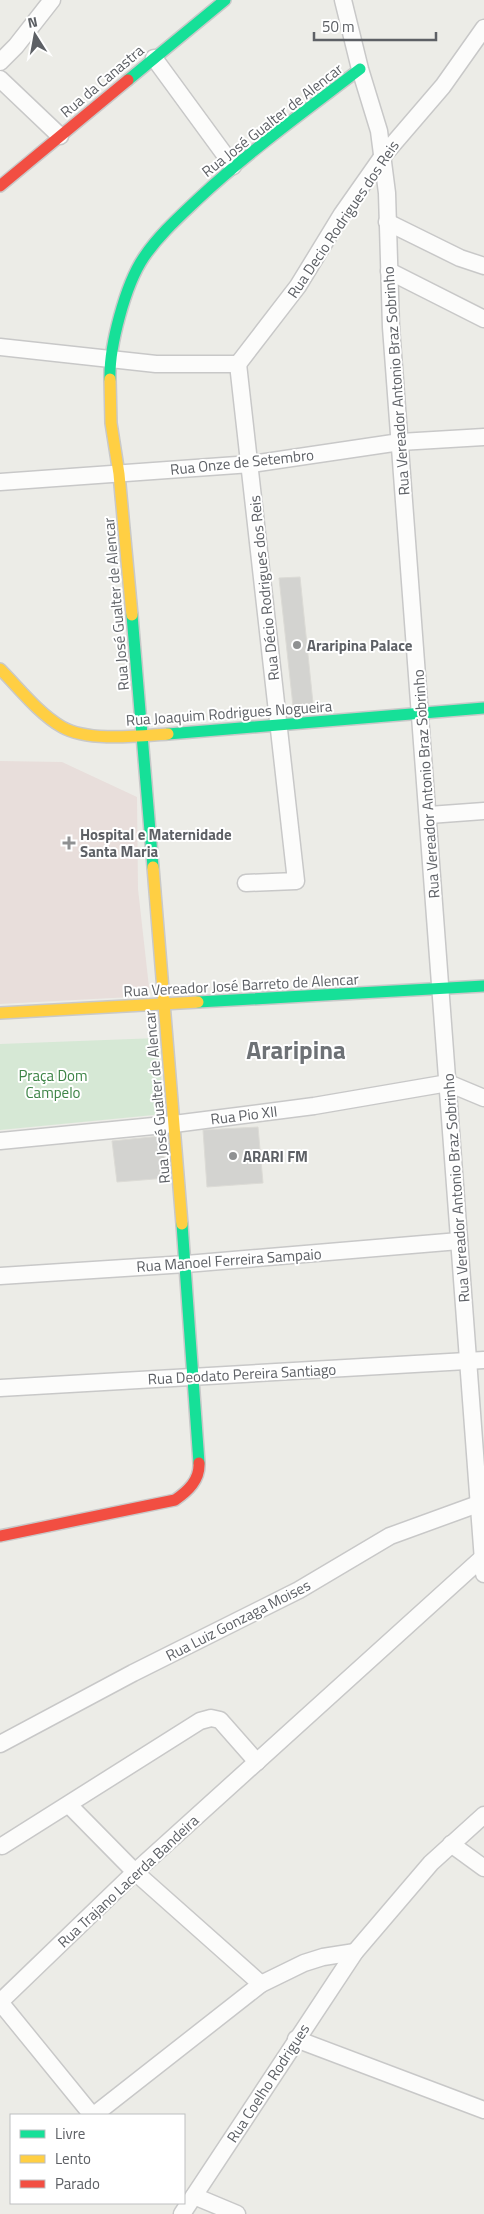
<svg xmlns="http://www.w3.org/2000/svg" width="484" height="2214" font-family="'Titillium Web',sans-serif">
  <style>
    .medical { fill: #e8dedb }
    .green { fill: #d6e8d5 }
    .building { fill: #d3d3d0; stroke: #dcdbd6 }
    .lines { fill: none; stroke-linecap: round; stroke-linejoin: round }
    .street-casing { stroke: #c8c8c8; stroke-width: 19 }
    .fast-casing { stroke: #c9c9c9; stroke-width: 14 }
    .slow-casing { stroke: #c9c9c9; stroke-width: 14 }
    .jam-casing { stroke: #c9c9c9; stroke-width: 14 }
    .street { stroke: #fcfcfb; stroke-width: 16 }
    .fast { stroke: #16e098; stroke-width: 11 }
    .slow { stroke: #ffcf43; stroke-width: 11 }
    .jam { stroke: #f24e42; stroke-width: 11 }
    .poi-dot { fill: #8f9192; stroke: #fff; stroke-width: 2 }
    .labels { text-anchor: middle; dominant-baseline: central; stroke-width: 4; stroke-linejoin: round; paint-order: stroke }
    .street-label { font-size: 15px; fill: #5d6065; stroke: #fff }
    .poi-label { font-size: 15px; font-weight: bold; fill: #5d6065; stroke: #fff; text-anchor: start }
    .park-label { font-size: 15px; fill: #3d8446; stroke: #fff }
    .town-label { font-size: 25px; font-weight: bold; fill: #6e7276; stroke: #fff }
  </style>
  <rect width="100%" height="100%" fill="#ecece7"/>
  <path class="medical" d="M0,761L62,762L137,797L138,889L150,996L0,1004Z"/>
  <path class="green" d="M158,1038L164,1114L0,1130V1044Z"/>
  <g class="building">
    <path d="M300,577L314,713L294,715L279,578Z"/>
    <path d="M258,1127L263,1183L207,1187L203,1130Z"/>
    <path d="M161,1136L167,1178L117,1182L112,1141Z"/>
  </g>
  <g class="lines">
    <defs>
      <g id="street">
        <path d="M343,0L360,69L379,131L387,193L391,327L484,1574"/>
        <path d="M154,58L233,166"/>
        <path d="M0,62L16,46L52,0"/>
        <path d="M0,79L60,136"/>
        <path d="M387,222L460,258L484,266"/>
        <path d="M389,271L484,319"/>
        <path d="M0,347L156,364H238"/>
        <path d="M238,364L296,881L246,883"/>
        <path d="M238,364L298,286L342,214L382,157L443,86L484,28"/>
        <path d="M0,482L251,464L400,442L484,437"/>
        <path d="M429,815L484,811"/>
        <path d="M0,1141L174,1124L314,1106L448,1083L484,1098"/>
        <path d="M0,1276L186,1264L459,1241"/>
        <path d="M0,1388L484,1360"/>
        <path d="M0,1744L133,1673L299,1590L390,1536L478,1504"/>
        <path d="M69,1805L135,1872L261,1984"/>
        <path d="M451,1844L484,1868"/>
        <path d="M2,1846L200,1721L211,1718L220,1720L257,1762"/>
        <path d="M0,2002L135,1872L481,1559"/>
        <path d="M0,2002L92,2115"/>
        <path d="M296,2039L484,2110"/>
        <path d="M94,2115L261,1984L304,1963L323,1957L355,1952"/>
        <path d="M194,2196L237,2214"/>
        <path d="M182,2214L355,1952L431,1863L484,1815"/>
      </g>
      <g id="fast">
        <path d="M128,80L225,0"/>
        <path d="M110,379C109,347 125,285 144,257C159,235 178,218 198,199C248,152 305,111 360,69"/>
        <path d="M132,615L153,867"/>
        <path d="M168,734L484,708"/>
        <path d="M198,1002L484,986"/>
        <path d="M182,1224L199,1463"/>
      </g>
      <g id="slow">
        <path d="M110,379L111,423L119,474L132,615"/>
        <path d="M0,669C19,688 38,713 62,727C88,742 138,736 168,734"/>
        <path d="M153,867L182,1224"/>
        <path d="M0,1013L198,1002"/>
      </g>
      <g id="jam">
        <path d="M0,186L128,80"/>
        <path d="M0,1536L175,1500C188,1491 200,1480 199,1463"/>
      </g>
    </defs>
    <use href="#street" class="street-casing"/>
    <use href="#fast" class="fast-casing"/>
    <use href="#slow" class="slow-casing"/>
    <use href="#jam" class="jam-casing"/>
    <use href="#street" class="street"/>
    <use href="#fast" class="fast"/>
    <use href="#slow" class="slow"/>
    <use href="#jam" class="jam"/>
  </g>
  <g class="poi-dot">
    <circle cx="297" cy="645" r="5"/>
    <path d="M66.5 835.5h5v5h5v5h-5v5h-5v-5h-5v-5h5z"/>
    <circle cx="233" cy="1156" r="5"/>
  </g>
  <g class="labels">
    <g class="street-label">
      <text transform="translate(102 81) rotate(-40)">Rua da Canastra</text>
      <text transform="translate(272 120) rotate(-38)">Rua José Gualter de Alencar</text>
      <text transform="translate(343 219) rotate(-56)">Rua Decio Rodrigues dos Reis</text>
      <text transform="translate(396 381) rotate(-94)">Rua Vereador Antonio Braz Sobrinho</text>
      <text transform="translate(242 462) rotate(-6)">Rua Onze de Setembro</text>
      <text transform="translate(264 588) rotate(-96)">Rua Décio Rodrigues dos Reis</text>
      <text transform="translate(116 604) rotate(-95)">Rua José Gualter de Alencar</text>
      <text transform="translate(229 713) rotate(-4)">Rua Joaquim Rodrigues Nogueira</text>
      <text transform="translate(426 784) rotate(-94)">Rua Vereador Antonio Braz Sobrinho</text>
      <text transform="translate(241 985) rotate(-3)">Rua Vereador José Barreto de Alencar</text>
      <text transform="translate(157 1097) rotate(-95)">Rua José Gualter de Alencar</text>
      <text transform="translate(244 1115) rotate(-7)">Rua Pio XII</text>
      <text transform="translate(456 1188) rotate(-94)">Rua Vereador Antonio Braz Sobrinho</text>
      <text transform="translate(229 1260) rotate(-4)">Rua Manoel Ferreira Sampaio</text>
      <text transform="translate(242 1374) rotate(-3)">Rua Deodato Pereira Santiago</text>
      <text transform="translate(238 1620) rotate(-27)">Rua Luiz Gonzaga Moises</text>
      <text transform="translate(128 1881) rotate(-43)">Rua Trajano Lacerda Bandeira</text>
      <text transform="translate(268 2083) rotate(-57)">Rua Coelho Rodrigues</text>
    </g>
    <g class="poi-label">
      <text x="307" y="645">Araripina Palace</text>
      <text x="80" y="834">Hospital e Maternidade<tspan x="80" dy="17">Santa Maria</tspan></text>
      <text x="243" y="1156">ARARI FM</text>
    </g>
    <g class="park-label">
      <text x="53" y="1075">Praça Dom<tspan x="53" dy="17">Campelo</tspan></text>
    </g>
    <g class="town-label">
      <text x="296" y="1050">Araripina</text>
    </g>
  </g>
  <rect x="10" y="2114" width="175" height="90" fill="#ffffff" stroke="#bebfc1"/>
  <rect x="20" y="2130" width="25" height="8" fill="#16e098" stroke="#bebfc1"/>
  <text x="55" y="2139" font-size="15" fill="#5d6065">Livre</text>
  <rect x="20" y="2155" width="25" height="8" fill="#ffcf43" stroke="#bebfc1"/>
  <text x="55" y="2164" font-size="15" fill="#5d6065">Lento</text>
  <rect x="20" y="2180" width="25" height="8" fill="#f24e42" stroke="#bebfc1"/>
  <text x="55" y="2189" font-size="15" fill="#5d6065">Parado</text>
  <g transform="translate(35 35) rotate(349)" stroke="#ffffff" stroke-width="4" paint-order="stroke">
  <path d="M0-4L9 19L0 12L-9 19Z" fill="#5d6065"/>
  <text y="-8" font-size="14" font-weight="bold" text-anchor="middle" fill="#5d6065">N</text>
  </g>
  <path d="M314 32v8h122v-8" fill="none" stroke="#5d6065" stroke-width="2.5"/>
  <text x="322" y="32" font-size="15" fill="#5d6065" stroke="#ffffff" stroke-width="4" paint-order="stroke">50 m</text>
</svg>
